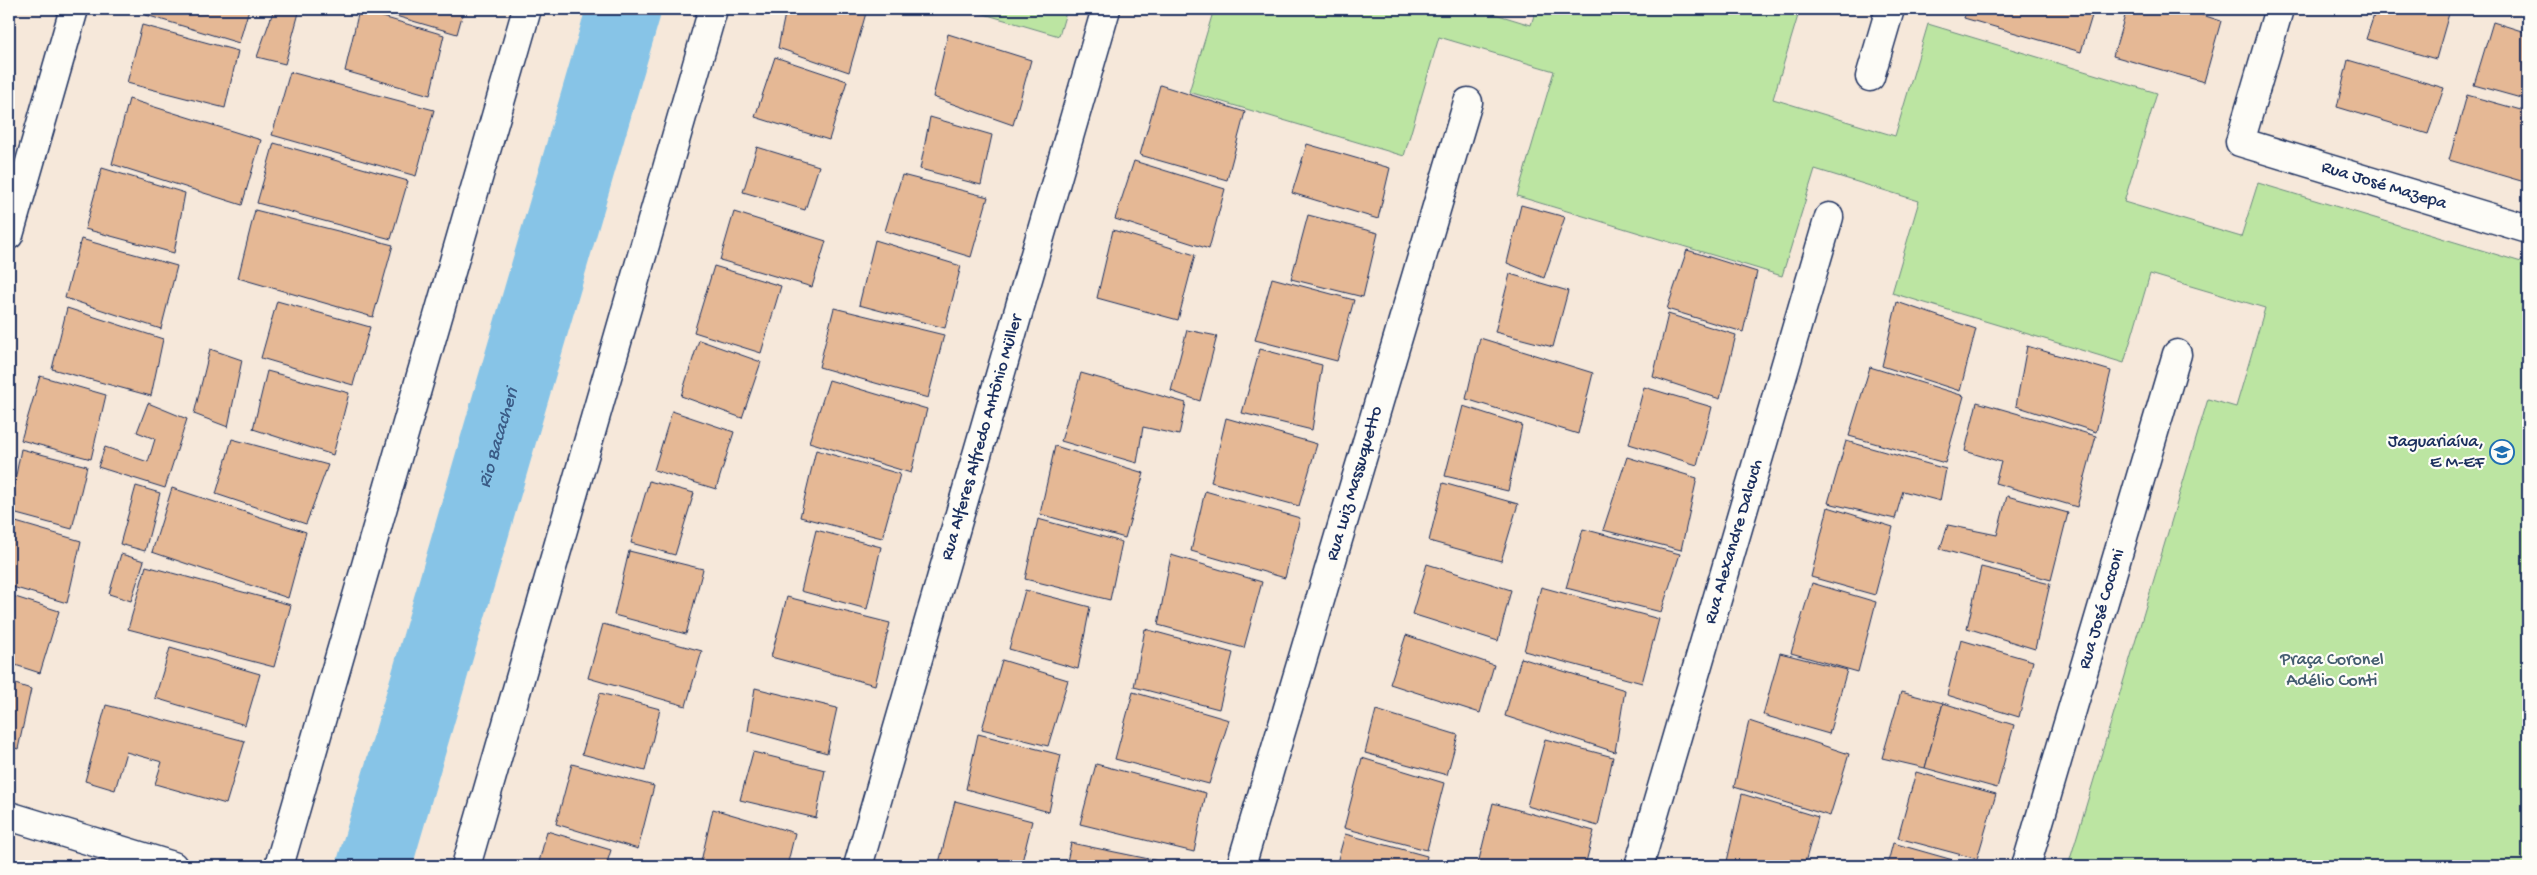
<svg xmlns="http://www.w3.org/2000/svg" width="2537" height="875" font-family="'Gochi Hand',sans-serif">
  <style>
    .green { fill: #bce5a2; stroke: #6c8a80 }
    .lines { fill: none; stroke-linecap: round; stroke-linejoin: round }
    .river { stroke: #87c4e7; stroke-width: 74 }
    .building { fill: #e5b895; stroke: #1b2f5e }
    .minor-casing { stroke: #1b2f5e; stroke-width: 31 }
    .minor { stroke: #fdfcf7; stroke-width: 28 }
    .labels { text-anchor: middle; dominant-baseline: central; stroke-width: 4.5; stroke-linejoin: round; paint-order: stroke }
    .street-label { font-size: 18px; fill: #1b2f5e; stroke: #fdfcf7 }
    .poi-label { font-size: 18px; fill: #1b2f5e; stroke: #fdfcf7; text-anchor: end }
    .park-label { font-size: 18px; fill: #435c6f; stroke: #fdfcf7 }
    .water-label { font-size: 19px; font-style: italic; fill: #3b5c87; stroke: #fdfcf7 }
  </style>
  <rect width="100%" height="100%" fill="#f6e8da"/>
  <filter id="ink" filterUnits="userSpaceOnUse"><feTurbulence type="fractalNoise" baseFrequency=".02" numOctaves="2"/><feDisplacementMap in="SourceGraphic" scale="10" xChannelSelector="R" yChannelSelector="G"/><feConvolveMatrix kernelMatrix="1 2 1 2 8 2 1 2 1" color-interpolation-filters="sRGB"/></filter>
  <g filter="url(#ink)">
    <g class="green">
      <path d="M967,9H1067L1059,36Z"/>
      <path d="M1214,9H1479L1531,25L1536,9H1800L1773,99L1895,136L1928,24L2157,93L2124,202L2241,237L2258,183L2528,264V866H2068L2208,399L2236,407L2265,308L2150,274L2124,363L1892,293L1919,201L1815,169L1782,276L1517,196L1554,71L1439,37L1404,156L1189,92Z"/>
    </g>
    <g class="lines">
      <path class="river" id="s1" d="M374,866L624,9"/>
    </g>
    <g class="building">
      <path d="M148,9H249L239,43L146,15Z"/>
      <path d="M274,9H300L285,64L257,57Z"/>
      <path d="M372,9H464L457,34Z"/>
      <path d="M786,9H852L866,13L849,72L778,48Z"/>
      <path d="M1967,9H2094L2081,52L1964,18Z"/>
      <path d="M2127,9H2184L2221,21L2204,82L2113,56Z"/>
      <path d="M2376,9L2450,10L2436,59L2366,39Z"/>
      <path d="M359,10L444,35L430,95L345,71Z"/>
      <path d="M2493,22L2528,33V100L2474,85Z"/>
      <path d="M142,25L238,51L225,108L127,83Z"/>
      <path d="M948,34L1031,60L1013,125L933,97Z"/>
      <path d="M775,57L847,81L829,140L755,117Z"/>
      <path d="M2348,60L2444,88L2428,134L2337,107Z"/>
      <path d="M290,72L434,110L416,176L272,135Z"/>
      <path d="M1160,85L1245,112L1227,180L1140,155Z"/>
      <path d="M2467,95L2528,112V183L2449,160Z"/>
      <path d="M129,99L261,140L242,205L112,164Z"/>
      <path d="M930,117L992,135L981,185L920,169Z"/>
      <path d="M274,143L408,181L391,239L257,203Z"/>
      <path d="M1307,144L1390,168L1378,219L1292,193Z"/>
      <path d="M757,147L819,166L805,210L743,192Z"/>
      <path d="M1134,161L1225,189L1209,249L1115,219Z"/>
      <path d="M102,168L185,193L174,253L85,229Z"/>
      <path d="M902,175L988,197L971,257L885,231Z"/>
      <path d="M1521,205L1565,217L1544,278L1507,263Z"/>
      <path d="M255,210L393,245L373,317L238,278Z"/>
      <path d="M734,212L826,241L812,287L720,260Z"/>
      <path d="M1308,215L1378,233L1363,297L1291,279Z"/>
      <path d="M1113,230L1195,255L1178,320L1097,298Z"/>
      <path d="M81,239L177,266L161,329L65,298Z"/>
      <path d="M875,240L961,266L945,328L859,305Z"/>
      <path d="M1687,250L1757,272L1743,332L1667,309Z"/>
      <path d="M714,266L781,286L761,353L694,332Z"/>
      <path d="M1510,274L1568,291L1553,347L1495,332Z"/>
      <path d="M1272,278L1354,300L1337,361L1255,340Z"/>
      <path d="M277,301L370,327L353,385L261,358Z"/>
      <path d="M1897,302L1976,329L1960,391L1882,366Z"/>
      <path d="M67,308L163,339L151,396L52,369Z"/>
      <path d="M834,308L944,335L928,398L819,367Z"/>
      <path d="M1668,314L1736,335L1720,399L1653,377Z"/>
      <path d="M1187,330L1217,336L1200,401L1171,391Z"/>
      <path d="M1480,338L1593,373L1578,434L1466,399Z"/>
      <path d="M699,340L761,362L742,418L681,396Z"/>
      <path d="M2027,346L2111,371L2096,432L2016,406Z"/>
      <path d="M210,349L242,360L228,427L194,414Z"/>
      <path d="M1260,349L1322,365L1312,430L1242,413Z"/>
      <path d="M1870,367L1964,396L1945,463L1849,436Z"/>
      <path d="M267,371L349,393L333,455L253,429Z"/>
      <path d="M1081,373L1186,403L1179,435L1143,427L1137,463L1061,441Z"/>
      <path d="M40,376L106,395L91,459L21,440Z"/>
      <path d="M829,380L927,409L911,473L809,442Z"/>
      <path d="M1644,387L1712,407L1697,465L1629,444Z"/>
      <path d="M1977,402L2096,436L2077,507L1995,483L2001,462L1965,451Z"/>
      <path d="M148,403L187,419L165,488L98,467L105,447L148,462L155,439L137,432Z"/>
      <path d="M1463,406L1522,425L1508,491L1445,476Z"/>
      <path d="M672,411L734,432L716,489L654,470Z"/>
      <path d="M1226,418L1317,444L1299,506L1211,482Z"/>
      <path d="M232,439L328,465L306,524L216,494Z"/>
      <path d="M1846,441L1946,469L1940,501L1903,491L1895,519L1828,503Z"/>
      <path d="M1055,446L1144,473L1125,538L1040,514Z"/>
      <path d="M21,449L87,466L72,529L9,512Z"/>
      <path d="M816,450L900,474L882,538L800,517Z"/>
      <path d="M1627,457L1697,478L1681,550L1603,530Z"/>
      <path d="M649,481L694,493L675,555L631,543Z"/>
      <path d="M1443,483L1518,504L1501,561L1429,541Z"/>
      <path d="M136,486L160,493L145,551L120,544Z"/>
      <path d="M172,488L306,532L288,598L152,552Z"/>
      <path d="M1205,491L1300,518L1285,578L1191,551Z"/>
      <path d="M2007,496L2068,513L2051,580L1940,549L1948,525L1997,535Z"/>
      <path d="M1828,507L1893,527L1875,595L1811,577Z"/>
      <path d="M1038,519L1122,542L1110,600L1025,579Z"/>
      <path d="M9,520L81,541L67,603L9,586Z"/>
      <path d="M1583,529L1680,554L1661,612L1566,588Z"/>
      <path d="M816,530L881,547L867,609L801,591Z"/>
      <path d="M629,551L703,569L686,634L614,615Z"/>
      <path d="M121,554L144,561L131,601L109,594Z"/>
      <path d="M1171,555L1262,582L1244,648L1158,625Z"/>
      <path d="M1427,564L1511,590L1498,641L1412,614Z"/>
      <path d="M146,566L291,605L274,667L128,629Z"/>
      <path d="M1981,567L2050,584L2035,649L1967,628Z"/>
      <path d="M1812,583L1876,602L1858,672L1791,653Z"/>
      <path d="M1541,587L1659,619L1642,683L1524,651Z"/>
      <path d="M1025,590L1090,607L1078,669L1009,649Z"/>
      <path d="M9,595L59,611L40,673L9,663Z"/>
      <path d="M787,597L890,623L875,685L771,657Z"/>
      <path d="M603,624L702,651L686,706L588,678Z"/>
      <path d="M1145,629L1233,653L1219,709L1134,687Z"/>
      <path d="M1406,635L1494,665L1480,713L1390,684Z"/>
      <path d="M1961,640L2033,661L2019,717L1947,695Z"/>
      <path d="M170,648L260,674L245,725L155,698Z"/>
      <path d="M1780,653L1847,670L1829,734L1763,715Z"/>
      <path d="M1521,658L1625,690L1615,752L1505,716Z"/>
      <path d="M1002,660L1068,680L1048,746L982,729Z"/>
      <path d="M9,682L31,689L18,749L9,746Z"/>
      <path d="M755,688L837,708L827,753L748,731Z"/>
      <path d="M1133,692L1229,720L1209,784L1115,759Z"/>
      <path d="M1901,692L1943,703L1925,768L1882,758Z"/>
      <path d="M600,693L660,709L645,771L582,754Z"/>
      <path d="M1943,703L2014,725L1997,788L1925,768Z"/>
      <path d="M106,705L245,741L226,804L155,784L162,762L126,752L115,790L85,781Z"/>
      <path d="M1376,710L1458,735L1447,775L1365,753Z"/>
      <path d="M1749,721L1849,754L1830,816L1734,787Z"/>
      <path d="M978,734L1061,755L1049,812L966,789Z"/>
      <path d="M1545,739L1613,757L1598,826L1527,806Z"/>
      <path d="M753,752L825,770L816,818L740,800Z"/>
      <path d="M1362,758L1444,783L1427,850L1344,828Z"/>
      <path d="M572,764L654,786L638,849L556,824Z"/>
      <path d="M1096,764L1206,793L1194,852L1080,824Z"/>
      <path d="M1916,772L1996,794L1977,859L1898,838Z"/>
      <path d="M1742,794L1818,817L1804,866H1726Z"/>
      <path d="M955,801L1032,821L1021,866H950L939,863Z"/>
      <path d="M1493,803L1594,831L1585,866H1486L1478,864Z"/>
      <path d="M713,809L795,833L787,866H700Z"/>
      <path d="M547,831L611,850L606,866H538Z"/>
      <path d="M1345,834L1427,856L1425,866H1336Z"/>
      <path d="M1071,843L1183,866H1066Z"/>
      <path d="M1893,843L1974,866H1887Z"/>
    </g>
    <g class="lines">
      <defs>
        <g id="minor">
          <path id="s2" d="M2279,9L2240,142L2528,229"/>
          <path d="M1870,77L1890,9"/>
          <path d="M9,235L74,9"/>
          <path d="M9,816L173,866"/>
          <path d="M279,866L527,9"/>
          <path d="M466,866L713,9"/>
          <path id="s3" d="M858,866L1106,9"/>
          <path id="s4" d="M1241,866L1468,102"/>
          <path id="s5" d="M1639,866L1829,217"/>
          <path id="s6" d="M2026,866L2177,354"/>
        </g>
      </defs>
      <use href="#minor" class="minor-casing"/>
      <use href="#minor" class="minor"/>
    </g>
  </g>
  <defs>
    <symbol id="school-ring" viewBox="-11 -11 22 22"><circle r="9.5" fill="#fdfcf7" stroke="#1f6fb2" stroke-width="1.5"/><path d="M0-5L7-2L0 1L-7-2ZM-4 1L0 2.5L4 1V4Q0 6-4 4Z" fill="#1f6fb2"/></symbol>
  </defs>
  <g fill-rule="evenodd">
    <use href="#school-ring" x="2488" y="438" width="28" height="28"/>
  </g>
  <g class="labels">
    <g class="street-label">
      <text stroke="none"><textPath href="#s2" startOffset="289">Rua José Mazepa</textPath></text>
      <text stroke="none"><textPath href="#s3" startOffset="446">Rua Alferes Alfredo Antônio Müller</textPath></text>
      <text stroke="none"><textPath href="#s4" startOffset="399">Rua Luiz Massuquetto</textPath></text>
      <text stroke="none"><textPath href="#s5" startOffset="338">Rua Alexandre Dalcuch</textPath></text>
      <text stroke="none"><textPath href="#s6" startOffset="268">Rua José Cocconi</textPath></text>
    </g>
    <g class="poi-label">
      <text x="2484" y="442">Jaguariaíva,<tspan x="2484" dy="21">E M-EF</tspan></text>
    </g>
    <g class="park-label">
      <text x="2332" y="660">Praça Coronel<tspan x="2332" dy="21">Adélio Conti</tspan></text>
    </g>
    <g class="water-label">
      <text stroke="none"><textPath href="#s1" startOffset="446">Rio Bacacheri</textPath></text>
    </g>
  </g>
  <rect width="2537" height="875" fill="none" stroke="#fdfcf7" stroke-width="30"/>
  <rect x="15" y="15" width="2507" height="845" fill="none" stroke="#1b2f5e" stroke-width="2" filter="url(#ink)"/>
</svg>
